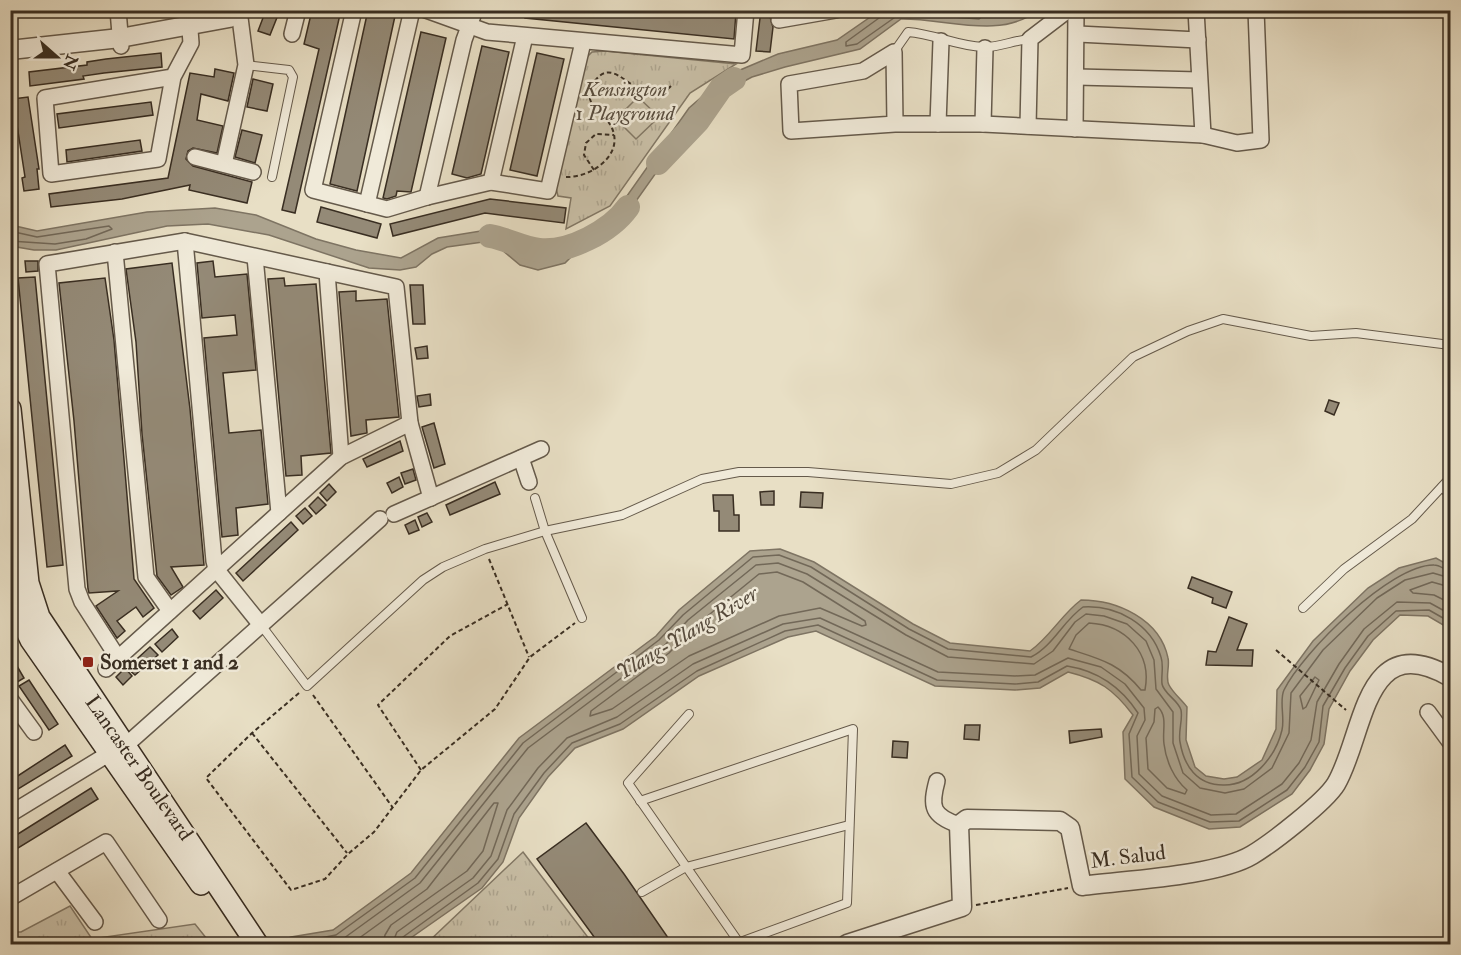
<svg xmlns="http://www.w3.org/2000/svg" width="1461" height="955" font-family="'IM FELL Double Pica',serif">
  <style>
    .grass { fill: url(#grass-tufts); stroke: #827866; stroke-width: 1.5 }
    .pitch { fill: #cac1a9; stroke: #827866; stroke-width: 1.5 }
    .water { fill: #aca38e; stroke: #7e7463; stroke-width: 1.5 }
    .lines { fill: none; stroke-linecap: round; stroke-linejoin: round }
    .shore { stroke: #726858; stroke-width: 1.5 }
    .river { stroke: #aca38e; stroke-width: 24 }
    .building { fill: #948a77; stroke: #392e22; stroke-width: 1.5 }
    .service-casing { stroke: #655a4b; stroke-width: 10 }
    .minor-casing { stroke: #655a4b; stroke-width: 18 }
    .tertiary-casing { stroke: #655a4b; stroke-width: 21 }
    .secondary-casing { stroke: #392e22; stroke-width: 24 }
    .path { stroke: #392e22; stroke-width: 2; stroke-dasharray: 4.5 3; stroke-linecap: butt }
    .service { stroke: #f0ead9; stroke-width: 8 }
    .minor { stroke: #f0ead9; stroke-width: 15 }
    .tertiary { stroke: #f0ead9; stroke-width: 18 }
    .secondary { stroke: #f0ead9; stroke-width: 21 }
    .poi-dot { fill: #8f2418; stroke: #f0ead9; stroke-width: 2 }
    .labels { text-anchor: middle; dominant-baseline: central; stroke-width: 5; stroke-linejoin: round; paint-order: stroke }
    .park-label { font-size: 21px; font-style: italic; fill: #564b3d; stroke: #f0ead9 }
    .poi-label { font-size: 21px; font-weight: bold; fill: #392e22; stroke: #f0ead9; text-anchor: start }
    .street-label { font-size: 21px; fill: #392e22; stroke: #f0ead9 }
    .water-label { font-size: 22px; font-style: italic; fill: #564b3d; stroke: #f0ead9 }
  </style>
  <defs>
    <pattern id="grass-tufts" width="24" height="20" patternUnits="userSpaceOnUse" patternTransform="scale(1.5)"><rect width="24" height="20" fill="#cac1a9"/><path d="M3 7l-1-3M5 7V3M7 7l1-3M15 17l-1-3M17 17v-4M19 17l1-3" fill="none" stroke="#aea691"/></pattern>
  </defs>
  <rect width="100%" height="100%" fill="#e8dfc5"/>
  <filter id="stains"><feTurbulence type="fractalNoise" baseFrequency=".00333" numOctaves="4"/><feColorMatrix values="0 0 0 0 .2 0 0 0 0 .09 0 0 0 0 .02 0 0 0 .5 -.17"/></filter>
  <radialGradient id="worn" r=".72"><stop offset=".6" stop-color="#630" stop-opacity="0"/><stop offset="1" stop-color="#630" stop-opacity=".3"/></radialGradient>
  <g class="grass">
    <path d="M605,51L736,64L690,93L610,206L566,229L571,198L558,196L556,188L586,58L592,52Z"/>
    <path d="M523,852L593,944H426Z"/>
    <path d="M70,906L92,939L195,924L211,944H11V932H21Z"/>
  </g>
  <path class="pitch" d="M638,97L659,117L636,139L616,119Z"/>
  <g class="water">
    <path d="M980,11L988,14L996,11H1037C999,40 945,18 901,19L860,49L785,67L752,77L731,88L692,122L612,235L580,248L565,263L538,270L520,265L496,245L483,242L447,247L432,254L416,267L400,270L369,268L269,235L208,224L167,226L56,250H34L11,246V225L37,231L147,212L215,208L256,215L316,239L356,250L401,258L438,238L493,229L507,235L522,247L539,253L556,251L603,230L689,108L726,76L778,54L837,40L879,11Z"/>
    <path d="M780,549L814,562L913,624L950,643L1030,651C1050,637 1061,615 1081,600C1117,600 1160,619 1168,658C1170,666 1165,678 1169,685C1173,693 1182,700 1187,707L1186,740L1195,767L1206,776L1224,779L1237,777L1262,760L1276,729L1277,690L1313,641L1368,588L1399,568L1436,558L1450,566V629L1428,616L1400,615L1373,640L1350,671L1329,709L1324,744L1310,770L1292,794L1240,827L1209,829L1154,807L1125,779L1123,732L1133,715C1113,689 1100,680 1068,672L1040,688L1015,690L935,686L816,631L788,637L699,676L623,729L575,748L548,777L519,818L503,862L482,888L402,944H274L291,937L333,930L411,873L519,738L656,636L679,610L750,551Z"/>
  </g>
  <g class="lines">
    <g class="shore">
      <path d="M881,10L879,18L846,42V46L857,44L901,13L979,19L981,17V10"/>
      <path d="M10,231L37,237L109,226L112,229L86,239L55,244L10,241"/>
      <path d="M777,572L803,582L865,621L866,625L862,626L820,608L779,616L689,656L612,709L590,716L591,711L669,653L694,627L759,574Z"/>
      <path d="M1450,587L1432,582L1410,590L1413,593L1434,595L1450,603"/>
      <path d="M1089,623C1126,625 1152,653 1145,690H1141C1119,663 1100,659 1069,649L1076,635Z"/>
      <path d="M1315,677L1319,680L1306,707L1303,709L1300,696Z"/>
      <path d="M1158,707C1168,717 1162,730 1164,744C1166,761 1174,779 1187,790L1185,794L1167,788L1148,769L1146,738L1154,722L1155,709Z"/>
      <path d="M289,944L336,935L415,878L523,743L659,640L683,615L753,557L779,555L811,567L909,629L948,649L1031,657C1053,646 1063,621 1083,607C1117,605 1151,624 1161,657C1164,666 1161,675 1162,684C1164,694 1178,700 1181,710C1183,720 1178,731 1180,742C1184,766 1197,785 1223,785C1252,786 1276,756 1282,730C1285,718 1279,700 1284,690C1302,653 1391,564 1434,565C1440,565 1445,570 1450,571"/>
      <path d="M329,944L340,941L420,883L528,748L664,646L688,620L756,565L778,563L807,574L906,635L948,657L1034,664L1053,651L1075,622L1086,614L1104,616L1127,624L1146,641L1154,660L1156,689L1173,712V743L1183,773L1200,788L1225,793L1244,789L1272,768L1289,733L1291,693L1323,650L1377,598L1405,580L1433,573L1450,578"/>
      <path d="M351,944L427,889L494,803H498L483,851L467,871L391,925L385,935L383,944"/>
      <path d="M392,944L397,932L473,878L491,856L507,810L538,768L567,738L617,717L693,664L783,624L820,618L938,672L1015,676L1035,675L1068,658L1101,667L1125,684L1144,708L1145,720L1137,736L1139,774L1162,796L1211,815L1236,814L1282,784L1299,763L1311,740L1317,702L1339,664L1364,629L1397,602L1430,603L1450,614"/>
      <path d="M400,944L403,937L478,883L498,859L514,814L544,773L572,743L620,724L697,671L785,631L818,625L937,680L1015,684L1038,682L1067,666C1099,671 1121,687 1138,713L1129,734L1132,777L1158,802L1210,822L1239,821L1287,790L1305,767L1319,742L1323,706L1345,668L1368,636L1396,611L1429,610L1450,622"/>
    </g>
    <g class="river">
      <path d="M658,163L698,121L721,88L734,79"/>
      <path d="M490,236C507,239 522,248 539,250C569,253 611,231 628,207"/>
    </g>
  </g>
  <g class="building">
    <path d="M266,10H280L270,35L258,31Z"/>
    <path d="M312,10H341L295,213L282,210L319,49L304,44Z"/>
    <path d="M368,10L395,16L357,191L330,184Z"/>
    <path d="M526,10H718L736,12L734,39L525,18Z"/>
    <path d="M761,10H775L770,17L773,27L770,52L756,51Z"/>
    <path d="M421,32L446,38L411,192L397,191L396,196L387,199L383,198Z"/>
    <path d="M482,46L509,52L481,174L467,178L452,174Z"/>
    <path d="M161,53L162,67L104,73L83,76L84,79L30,86L29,72L87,65V62L106,59Z"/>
    <path d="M537,53L564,59L537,176L510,170Z"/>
    <path d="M215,69L234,73L228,101L201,94L197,120L223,126L217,153L193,148L188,151L186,159L193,166L252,182L247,203L189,190L190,185L122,199L51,207L49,194L168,178L190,73L214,77Z"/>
    <path d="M253,79L273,84L267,111L247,107Z"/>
    <path d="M28,97L39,169H37L39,189L24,191L22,178L25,177L13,99Z"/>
    <path d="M151,102L153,115L59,128L57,114Z"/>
    <path d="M242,130L262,135L255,163L235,157Z"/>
    <path d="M140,140L142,151L67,162L66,150Z"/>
    <path d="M490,199L566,208L564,223L485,213L393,236L390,224Z"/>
    <path d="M321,207L381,224L377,238L317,222Z"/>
    <path d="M25,261H38V271L26,272Z"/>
    <path d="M213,261L215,277L247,274L256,370L223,373L229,433L261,430L268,504L236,508L238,535L222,537L204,338L237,335L235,315L202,318L197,263Z"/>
    <path d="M172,263L190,409L204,565L171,567L183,587L171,595L157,576L142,434L136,342L126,269Z"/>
    <path d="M35,277L63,565L47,567L18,278Z"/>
    <path d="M105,278L114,340L134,579L154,608L143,617L136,607L117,621L125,631L117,638L96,606L118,591L89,593L88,589L74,421L59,283Z"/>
    <path d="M284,278L285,286L316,284L331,453L301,456L302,475L286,476L268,279Z"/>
    <path d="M410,285H423L425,324H413Z"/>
    <path d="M356,291V301L387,299L399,417L366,420L367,433L351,436L339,292Z"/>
    <path d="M427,346L428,358L417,359L415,348Z"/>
    <path d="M430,394L431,405L419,407L417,396Z"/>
    <path d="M1329,400L1339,403L1334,415L1325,411Z"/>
    <path d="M434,423L445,464L434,468L422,427Z"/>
    <path d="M400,441L403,451L367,467L363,459Z"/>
    <path d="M413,469L416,480L405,484L401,473Z"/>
    <path d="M399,477L403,487L392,493L387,483Z"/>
    <path d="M495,482L500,494L450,515L446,505Z"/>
    <path d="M329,484L336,492L327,501L320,493Z"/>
    <path d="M774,491V505H761L760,492Z"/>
    <path d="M801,492L823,493L822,508L800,507Z"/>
    <path d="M713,495H733L734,515H739V531H719V511H714Z"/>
    <path d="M318,497L326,505L316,514L309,506Z"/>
    <path d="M305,508L312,516L303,524L296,516Z"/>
    <path d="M427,513L432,522L422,527L418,517Z"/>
    <path d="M415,520L419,530L409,534L405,525Z"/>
    <path d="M291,522L298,530L243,581L236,573Z"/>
    <path d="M1192,577L1232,592L1226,608L1212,603L1213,598L1188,588Z"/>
    <path d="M216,590L223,598L200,619L193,611Z"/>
    <path d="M1229,617L1247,624L1237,650H1253L1252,666L1206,665L1208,651L1216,652Z"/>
    <path d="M172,629L178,637L162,652L155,644Z"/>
    <path d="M150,647L158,655L135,675L127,668Z"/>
    <path d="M10,654L24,678L14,684L10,676Z"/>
    <path d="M125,668L132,676L123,685L116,677Z"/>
    <path d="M29,680L58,724L49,730L19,686Z"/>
    <path d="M965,725H980L979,740L964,739Z"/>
    <path d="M1101,729L1102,737L1070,743L1069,731Z"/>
    <path d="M893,741L908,742L907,758L892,757Z"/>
    <path d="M65,745L72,756L10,794V781Z"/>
    <path d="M91,788L98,799L10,853V839Z"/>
    <path d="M586,823L624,874L673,945H600L537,859Z"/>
  </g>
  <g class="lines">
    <defs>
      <g id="service">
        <path d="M894,52L908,32C934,34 957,46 983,47C997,48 1015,40 1030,39"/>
        <path d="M246,65L289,70L293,77L272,177"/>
        <path d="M1442,487L1450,495"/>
        <path d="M535,498L545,531L582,618"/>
        <path d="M1303,608L1344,569L1412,519L1450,478"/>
        <path d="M261,625L307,686L423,580L443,567L485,549L545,531L622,515L702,479L739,472H808L951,484L998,473L1036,450L1133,357L1188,331L1223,319L1311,336L1356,333L1450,345"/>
        <path d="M689,714L628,783L740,944"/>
        <path d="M640,801L853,729L847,903L735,944"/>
        <path d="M642,892L686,867L849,825"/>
      </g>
      <g id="minor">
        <path d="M118,10L121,46"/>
        <path d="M354,10L313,190L387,209L427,197L491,182L548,191L583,42"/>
        <path d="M426,10L487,32L742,55L746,10"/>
        <path d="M1196,10L1203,135"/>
        <path d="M779,20L836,10"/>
        <path d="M292,34L298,10"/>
        <path d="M1078,34L1198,40"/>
        <path d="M173,77L45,98L51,174L158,159L173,77L191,43L189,17"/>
        <path d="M1077,77L1199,80"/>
        <path d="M895,124L894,52L863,71L789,84L791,131L895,124H983L1203,135L1237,143L1261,140L1256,10"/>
        <path d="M938,124L941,41"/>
        <path d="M983,124L985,48"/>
        <path d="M1028,126L1030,39L1068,10"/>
        <path d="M1075,129L1076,10"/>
        <path d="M195,157L253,172"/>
        <path d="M224,164L246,65L239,10"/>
        <path d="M491,182L525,36"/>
        <path d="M427,197L464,40L475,10"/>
        <path d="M367,204L412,10"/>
        <path d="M185,241L214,561L216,569L261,625"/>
        <path d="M115,252L146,577L170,611"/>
        <path d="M255,257L279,513"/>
        <path d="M327,272L341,457"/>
        <path d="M521,458L529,482"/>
        <path d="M394,514L541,449"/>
        <path d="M118,658L82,602L77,589L47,264L185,241L396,287L410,423L431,498"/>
        <path d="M106,669L341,457L410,423"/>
        <path d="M10,699L34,732"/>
        <path d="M1428,712L1450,742"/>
        <path d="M125,746L380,519"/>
        <path d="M937,781C930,807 932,816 959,825"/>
        <path d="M10,814L110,753"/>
        <path d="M57,871L95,922"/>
        <path d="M10,898L106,842L159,920"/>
      </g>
      <g id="tertiary">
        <path d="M10,50L120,38L229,18L242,10"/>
        <path d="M847,944L962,907L959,825L967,819L1060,821L1070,828L1082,886C1127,880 1217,876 1252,855C1272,843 1325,802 1336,784C1365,735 1363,627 1450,677"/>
      </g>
      <g id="secondary">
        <path d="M10,409L28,583L39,617L257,944"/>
        <path d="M10,585L15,606L31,640L201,884"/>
      </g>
    </defs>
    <use href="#service" class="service-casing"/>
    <use href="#minor" class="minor-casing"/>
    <use href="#tertiary" class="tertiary-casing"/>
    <use href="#secondary" class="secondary-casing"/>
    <g class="path">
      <path d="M594,170L584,155L586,143L596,134L614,135"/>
      <path d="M566,177C590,178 626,155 611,126C603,111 581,105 593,84C616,46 639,117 671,86"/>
      <path d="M489,559L529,657"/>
      <path d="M1276,650L1346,710"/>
      <path d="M299,693L252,733L206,778L291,890L325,879L348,854L374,832L421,770L495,709L530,657L575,623"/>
      <path d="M313,695L393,808"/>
      <path d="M252,733L347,853"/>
      <path d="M421,770L378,705L450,636L508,604"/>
      <path d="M976,905L1068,888"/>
    </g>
    <use href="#service" class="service"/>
    <use href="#minor" class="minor"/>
    <use href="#tertiary" class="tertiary"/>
    <use href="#secondary" class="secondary"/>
  </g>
  <rect class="poi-dot" x="82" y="656" width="12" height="12" rx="3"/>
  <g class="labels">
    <g class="park-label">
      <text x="625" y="89">Kensington<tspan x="625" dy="24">1 Playground</tspan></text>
    </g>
    <g class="poi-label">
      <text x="100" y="662">Somerset 1 and 2</text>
    </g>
    <g class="street-label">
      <text transform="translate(139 768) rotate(55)">Lancaster Boulevard</text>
      <text transform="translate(1128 857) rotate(-7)">M. Salud</text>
    </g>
    <g class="water-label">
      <text transform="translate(687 633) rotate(-31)">Ylang-Ylang River</text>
    </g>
  </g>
  <rect width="1461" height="955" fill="none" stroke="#e8dfc5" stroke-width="36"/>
  <rect x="12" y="12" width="1437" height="931" fill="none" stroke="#392e22" stroke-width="3"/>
  <rect x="18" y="18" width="1425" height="919" fill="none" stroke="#392e22" stroke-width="1.5"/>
  <g transform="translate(57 57) rotate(111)" stroke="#f0ead9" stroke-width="4.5" paint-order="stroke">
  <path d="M0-4.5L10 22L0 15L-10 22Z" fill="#392e22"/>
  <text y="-9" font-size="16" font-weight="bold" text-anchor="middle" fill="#392e22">N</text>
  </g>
  <rect width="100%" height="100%" filter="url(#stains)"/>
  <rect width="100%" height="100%" fill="url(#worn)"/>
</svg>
